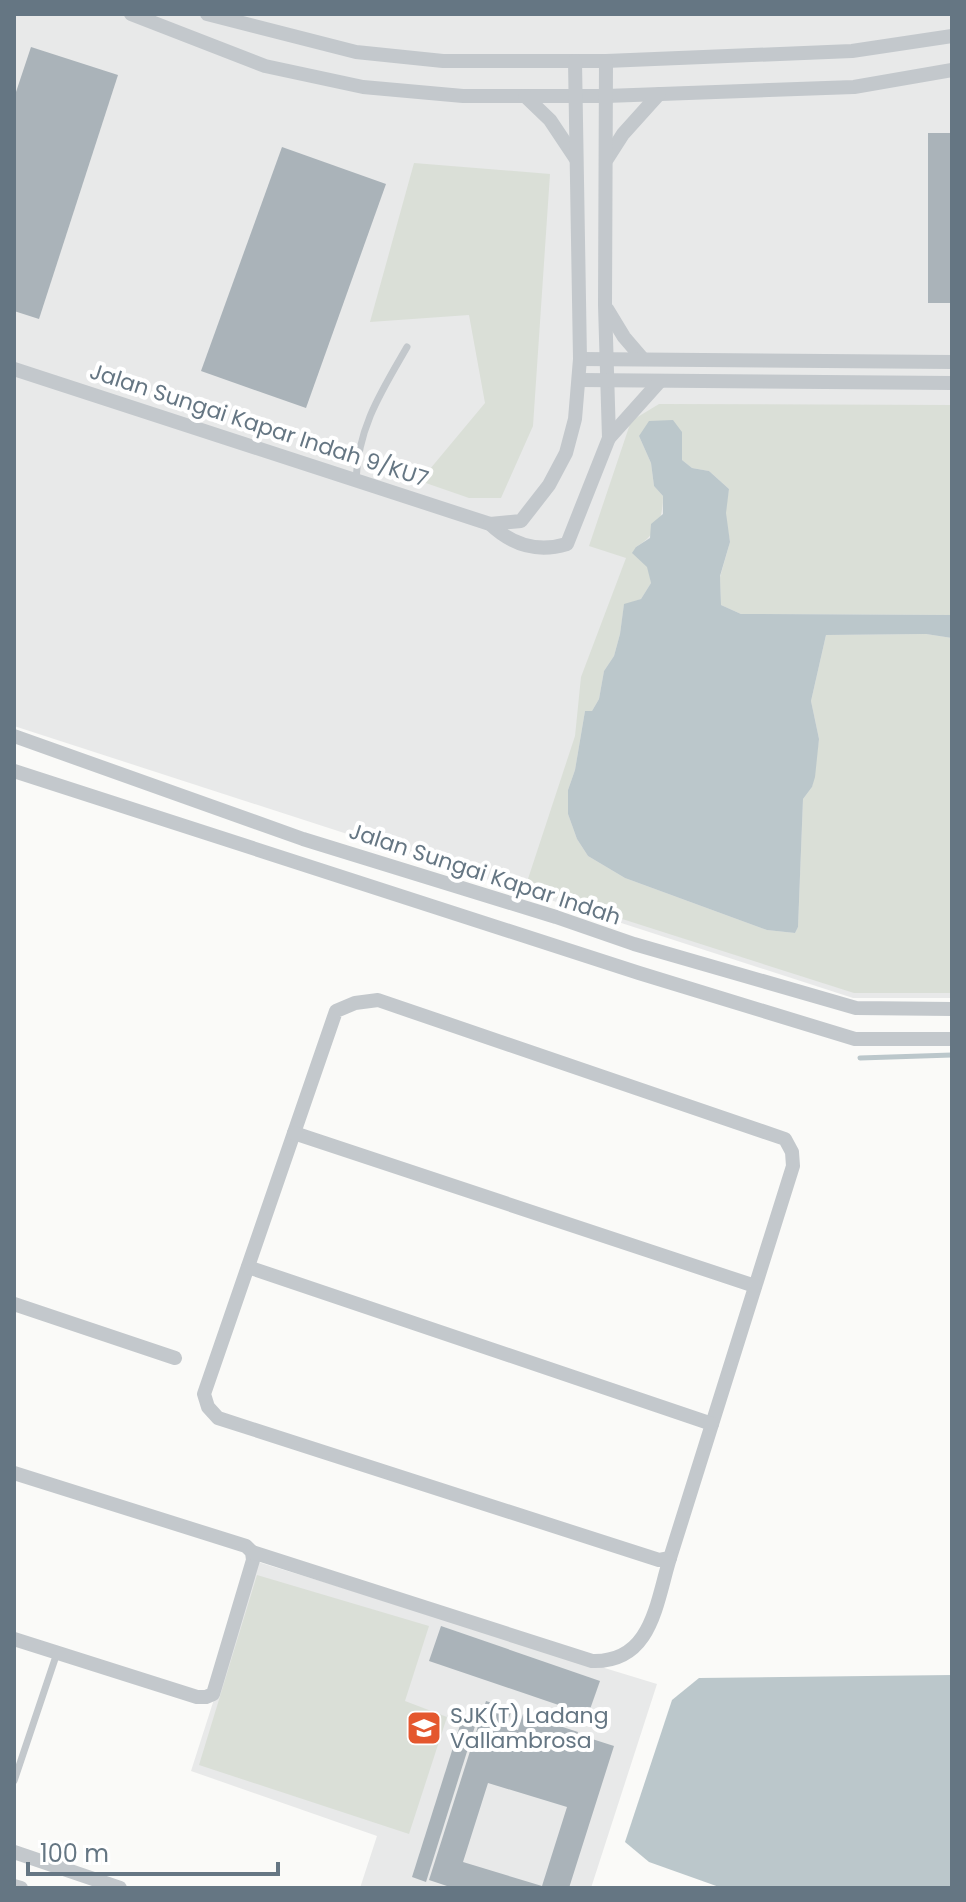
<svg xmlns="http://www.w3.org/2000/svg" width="966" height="1902" font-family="Poppins,sans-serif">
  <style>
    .built { fill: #e8e9e9 }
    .green { fill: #dadfd7 }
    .water { fill: #bbc7cb }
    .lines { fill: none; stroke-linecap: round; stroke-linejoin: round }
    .stream { stroke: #bbc7cb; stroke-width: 5 }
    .building { fill: #aab3b9; fill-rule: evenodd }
    .service { stroke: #c3c8cc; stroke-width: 7 }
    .minor { stroke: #c3c8cc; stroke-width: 14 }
    .labels { text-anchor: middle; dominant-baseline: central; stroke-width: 8; stroke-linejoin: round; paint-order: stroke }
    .street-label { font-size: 22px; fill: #657683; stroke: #fff }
    .poi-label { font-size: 22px; fill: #657683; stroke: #fff; text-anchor: start }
  </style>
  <rect width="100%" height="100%" fill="#fafaf8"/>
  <g class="built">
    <path d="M14,14H952V998H853L14,726Z"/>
    <path d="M258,1562L657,1684L591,1888H360L377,1836L191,1771Z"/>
  </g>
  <g class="green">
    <path d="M414,163L550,174L533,426L501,498H469L420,481L485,403L469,315L370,322Z"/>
    <path d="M659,404L952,405V615L741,614L721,605L720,577L730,542L725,513L729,489L709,471L692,468L682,460V432L639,436L651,463L654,486L663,496C663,519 656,535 636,547L648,567L651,583L641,599L624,605L620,634L614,656L604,671L599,699L592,711H585L575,770L568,790V814L577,839L588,856L625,878L767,930L795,933L798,927L803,799L812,787L819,739L811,701L826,635L926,634L952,638V993H854L525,888L575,736L581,677L626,558L589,546L631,421Z"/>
    <path d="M257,1575L429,1626L405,1701L447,1717L409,1834L199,1765Z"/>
  </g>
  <g class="water">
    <path d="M673,420L682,432V460L692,468L709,471L729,489L726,513L730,542L720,576L721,605L741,614L952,615V638L926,634L826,635L811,701L819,739L815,777L812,787L803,799L798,927L795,933L767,930L625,878L588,856L577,839L568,814V790L575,770L585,711H592L599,699L604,671L614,656L620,634L624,604L641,599L651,583L647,567L632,553L636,547L650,538L651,524L663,514V496L654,486L651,463L639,436L649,421Z"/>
    <path d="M952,1675V1888H722L649,1862L625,1842L672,1700L699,1678Z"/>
  </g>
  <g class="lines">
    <path class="stream" d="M860,1058L952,1055"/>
  </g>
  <g class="building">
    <path d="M31,47L118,75L39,319L14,311V98Z"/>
    <rect x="928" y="133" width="24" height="170"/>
    <path d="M282,147L386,184L306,408L201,371Z"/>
    <path d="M441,1626L600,1681L588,1715L429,1661Z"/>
    <path d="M486,1701L512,1709L506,1727L518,1730L523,1714L578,1732L573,1748L585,1752L589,1738L614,1746L569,1888H453L429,1880ZM488,1783L567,1807L542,1886L463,1862Z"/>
    <path d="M462,1719L476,1723L426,1882L412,1877Z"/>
  </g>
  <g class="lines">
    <g class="service">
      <path d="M356,480C358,427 381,392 407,347"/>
      <path d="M14,1781L57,1653"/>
    </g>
    <g class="minor">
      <path d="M131,14L265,66L363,87L463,96H606L854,87L952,70"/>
      <path d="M207,14L356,52L443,61H606L852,51L952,36"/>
      <path d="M525,96L550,120L576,159"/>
      <path d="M607,159L623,134L659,94"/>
      <path d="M607,309L624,337L642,358"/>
      <path d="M580,359L952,362"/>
      <path d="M14,369L490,524C512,545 537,553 567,544L609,438L605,305L606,61"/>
      <path d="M580,380L952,383"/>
      <path d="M609,438L660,381"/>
      <path d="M490,524L521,521L549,485L566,453L575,419L580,359L575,61"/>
      <path d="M14,736L303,839L556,917L634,944L856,1008L952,1009"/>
      <path d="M14,771L639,973L855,1039H952"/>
      <path d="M378,1000L785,1139L792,1152L793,1166L670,1558L659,1560L218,1418L208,1407L204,1394L336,1011L355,1003Z"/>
      <path d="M294,1133L755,1286"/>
      <path d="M248,1267L712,1424"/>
      <path d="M14,1304L175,1358"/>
      <path d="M14,1473L246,1546L252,1552L253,1560L213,1694L206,1697H197L14,1639"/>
      <path d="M252,1552L592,1661C652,1663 656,1603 670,1558"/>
      <path d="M14,1852L120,1888"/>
      <path d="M14,1886L21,1888"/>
    </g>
  </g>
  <defs>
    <symbol id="school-square" viewBox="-11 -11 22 22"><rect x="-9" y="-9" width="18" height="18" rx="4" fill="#e4572e" stroke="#fff"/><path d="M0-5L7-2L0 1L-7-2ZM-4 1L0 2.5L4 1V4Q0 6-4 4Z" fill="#fff"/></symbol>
  </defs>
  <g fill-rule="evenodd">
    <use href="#school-square" x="404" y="1708" width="40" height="40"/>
  </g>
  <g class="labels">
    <g class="street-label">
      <text transform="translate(259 425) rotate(18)">Jalan Sungai Kapar Indah 9/KU7</text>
      <text transform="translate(485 874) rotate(18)">Jalan Sungai Kapar Indah</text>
    </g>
    <g class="poi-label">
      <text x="450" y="1715">SJK(T) Ladang<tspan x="450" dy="25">Vallambrosa</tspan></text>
    </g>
  </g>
  <rect width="966" height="1902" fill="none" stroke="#657683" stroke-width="32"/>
  <path d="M28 1862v12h250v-12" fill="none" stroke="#657683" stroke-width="4"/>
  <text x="40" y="1862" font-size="24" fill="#657683" stroke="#ffffff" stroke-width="6" paint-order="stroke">100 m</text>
</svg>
